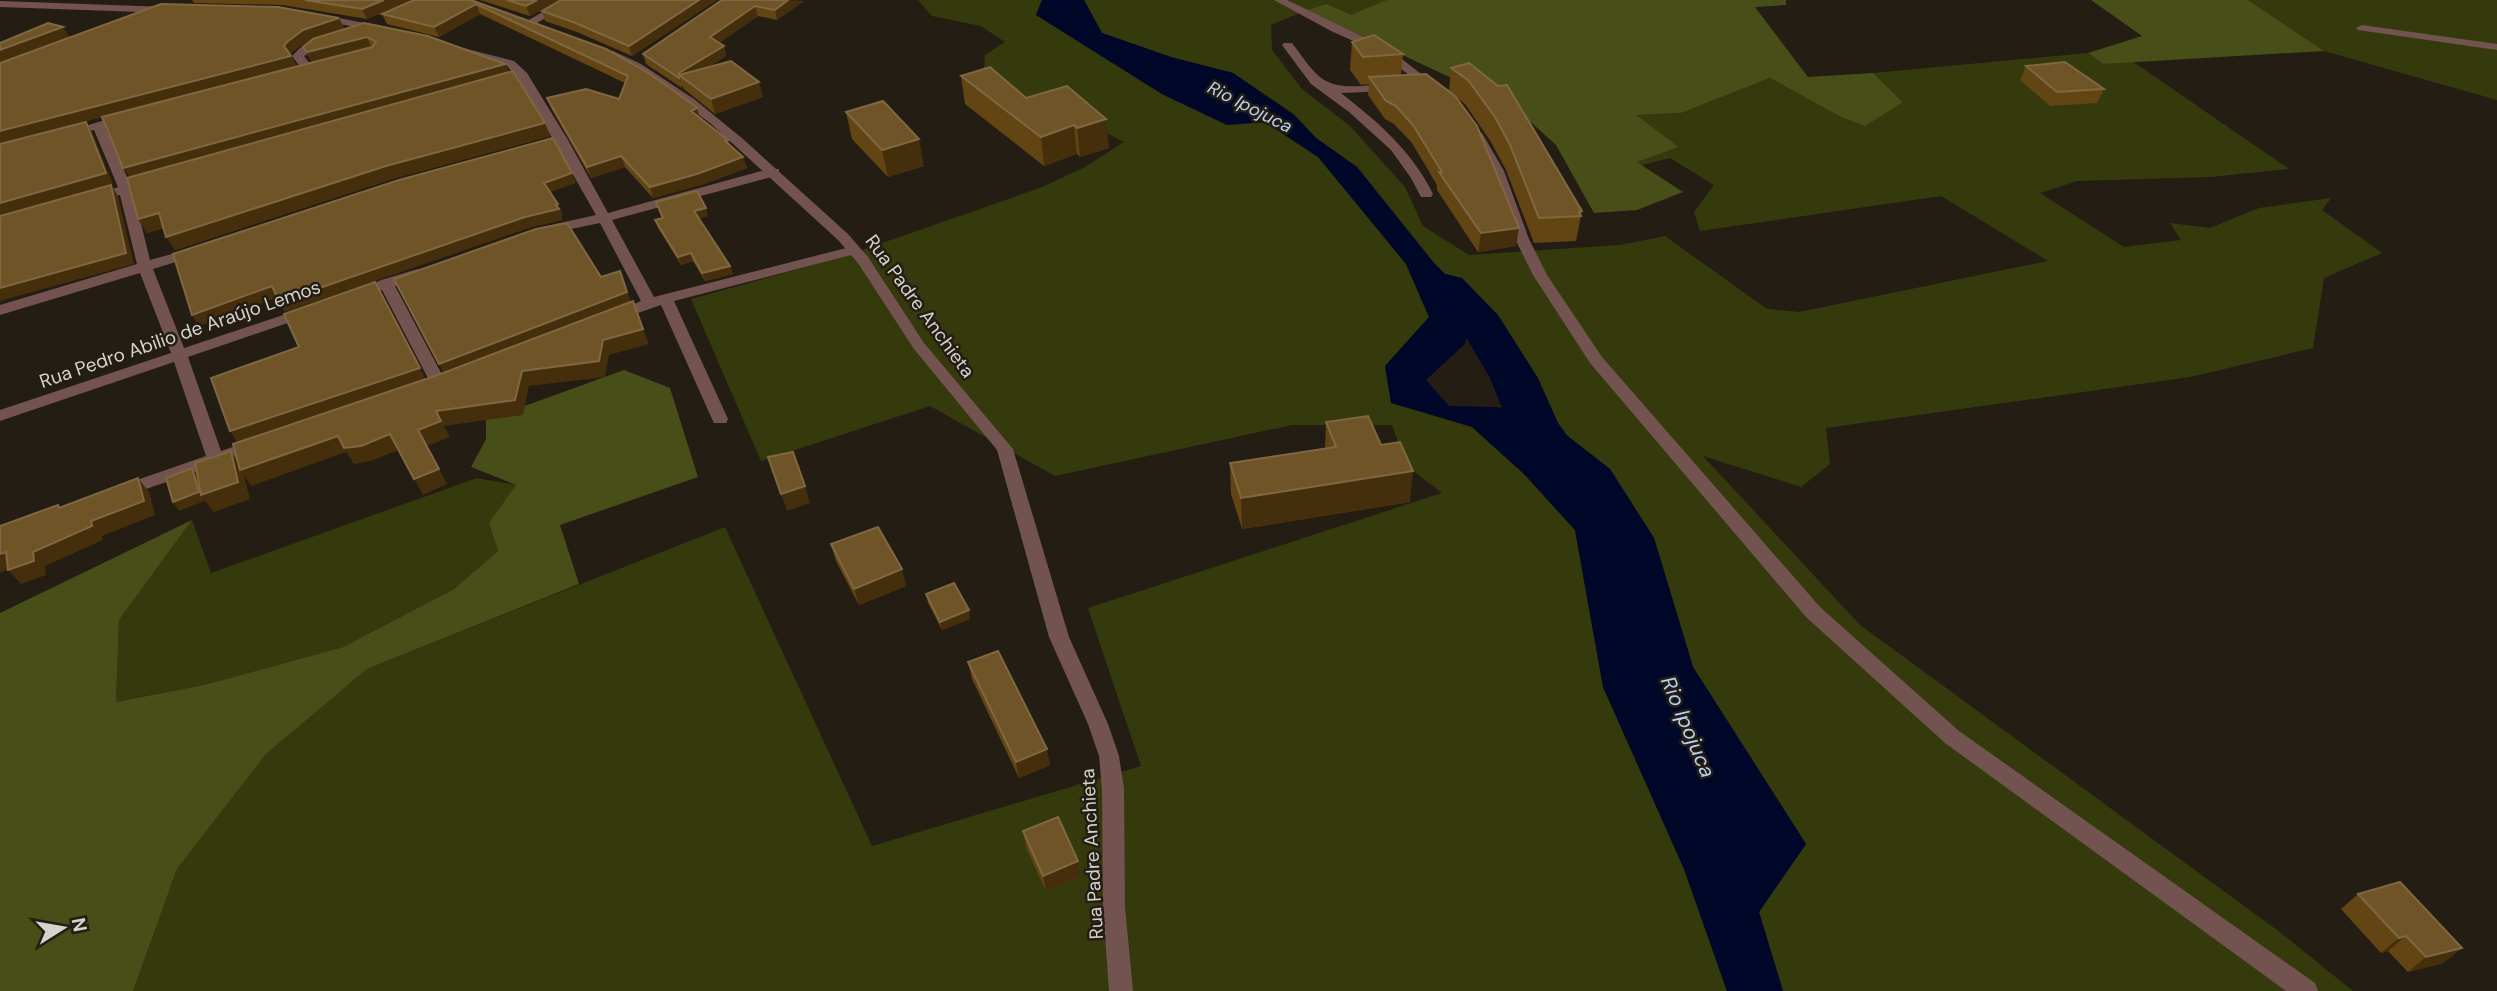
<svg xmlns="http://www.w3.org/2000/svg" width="2497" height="991" font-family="'DM Sans',sans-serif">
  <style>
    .green { fill: #353a0d }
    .forest { fill: #484e17 }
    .water { fill: #000729 }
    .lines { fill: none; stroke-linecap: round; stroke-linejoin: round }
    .river { fill: #000729; fill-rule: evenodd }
    .minor { fill: #73534f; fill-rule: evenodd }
    .tertiary { fill: #73534f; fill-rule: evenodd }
    .wall { fill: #634514 }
    .shaded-wall { fill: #442e0c }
    .building { fill: #6f5428; stroke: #7f6841; stroke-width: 2 }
    .labels { text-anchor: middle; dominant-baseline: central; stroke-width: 5; stroke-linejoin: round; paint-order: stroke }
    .far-water-label { font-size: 18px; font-style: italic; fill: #b9d0ef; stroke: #231d14 }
    .street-label { font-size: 19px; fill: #d6d2cc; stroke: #231d14 }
    .water-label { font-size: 21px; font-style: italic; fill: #b9d0ef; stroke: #231d14 }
  </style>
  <rect width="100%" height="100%" fill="#231d14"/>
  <g class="green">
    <path d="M918,0H1042L1036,15L1162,94L1227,125L1265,122L1318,157L1403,257L1429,317L1385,366L1391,402L1472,427L1524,474L1575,530L1603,687L1684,869L1727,991H133L177,869L266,754L367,669L725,527L872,846L1141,766L1088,608L1442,493L1407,466L1392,425H1292L1055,476L930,406L761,461L691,299L839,258L1040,188L1083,168L1124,142L1064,110L1027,119L984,74L985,55L1005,42L981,26L932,16Z"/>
    <path d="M1084,0H1425L1351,15L1307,10L1271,25L1272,50L1302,89L1350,126L1405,187L1423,226L1469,255L1620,245L1665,236L1767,309L1799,312L2048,261L1941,196L1700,231L1694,212L1714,185L1670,158L1642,165L1636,162L1679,147L1635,115L1681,113L1770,78L1841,117L1903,102L1873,73L2088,53L2103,64L2132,61L2289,169L2211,177L2077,181L2040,193L2124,247L2181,240L2170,223L2210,228L2259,208L2331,198L2322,210L2382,253L2324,278L2313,348L2190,377L1826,428L1830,464L1801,487L1703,456L1860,625L2281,933L2353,991H1783L1759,912L1806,844L1693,667L1654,538L1610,469L1542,416L1493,323L1434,263L1357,167L1316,138L1294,114L1233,73L1171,57L1102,33Z"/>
    <path d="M2248,0H2497V100L2324,51Z"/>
    <path d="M477,478L516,485L490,523L498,551L454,589L343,647L208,684L116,702L119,620L192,520L211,573Z"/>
  </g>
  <g class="forest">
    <path d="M1387,0H1786V5L1755,7L1808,77L1873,73L1903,102L1865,126L1841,117L1770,78L1681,113L1636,115L1679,147L1637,162L1683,192L1637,210L1594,213L1556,145L1515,108L1307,10L1327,4L1351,15Z"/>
    <path d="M2091,0H2248L2324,51L2103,64L2088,53L2142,36Z"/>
    <path d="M624,370L670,388L698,477L560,525L579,584L367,669L266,754L177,869L133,991H0V613L192,520L119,620L116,702L208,684L343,647L454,589L498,551L489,523L516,485L471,467L486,439V420Z"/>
  </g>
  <path class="water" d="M1042,0H1084L1102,33L1171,57L1233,73L1294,115L1316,138L1357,167L1434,263L1478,307L1464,345L1426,380L1449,406L1497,407L1542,416L1610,469L1654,538L1693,667L1806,844L1759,912L1783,991H1727L1684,869L1603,687L1575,530L1524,474L1472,427L1391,403L1385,366L1429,317L1406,264L1318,157L1265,122L1227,125L1162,94L1036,15Z"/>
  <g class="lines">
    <path class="river" d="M1446,274L1462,278L1498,315L1538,378L1558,423L1594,472L1586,484L1568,490L1550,484L1510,428L1490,378L1463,332L1424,287L1430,278Z"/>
    <g class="minor">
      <path d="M564,0H577L535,24L525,22Z"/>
      <path d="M1274,0H1287L1389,49L1439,88L1429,91L1381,53L1333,32Z"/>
      <path d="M0,1L168,7L174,10L168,13L0,7Z"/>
      <path d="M318,14L380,26L386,29L380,32L314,19L312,17Z"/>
      <path d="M2362,25L2497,44V50L2358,30L2356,28Z"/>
      <path d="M320,39L330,41L304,56L314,69L304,72L292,56L300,48Z"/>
      <path d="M440,42L514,61L527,73L568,140L608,213L769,169H779V175L612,220L654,297L854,246L859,247V253L674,301L728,419L726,423H714L712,419L661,305L615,321L607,316L641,301L600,223L547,234L540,230L542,227L596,215L518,78L506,65L440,46Z"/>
      <path d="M1284,43H1292C1315,73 1320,89 1362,86C1373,85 1384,82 1395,84L1397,87L1391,91L1341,93C1378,122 1412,151 1433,194L1431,197H1421L1411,178L1391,150L1349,112L1311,84L1282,45Z"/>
      <path d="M125,114L131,118L129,121L105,127L130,184L152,178L159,182L133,191L150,260L197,247L204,251L202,254L153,269L184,348L304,308H314L317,311L314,314L188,357L221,451L256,439L262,441L264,445L262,449L120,498L114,496L111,492L114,488L206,456L174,362L0,421V410L171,353L140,273L0,315V305L137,264L120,195L95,202L88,198L118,187L94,130L68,137L62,133Z"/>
      <path d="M1476,129L1482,133L1504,171L1529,239L1547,275L1602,357L1820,607L1959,731L2315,983L2318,991H2286L1945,743L1806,617L1590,363L1533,275L1515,239L1490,171L1470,133Z"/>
      <path d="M418,269L425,273L423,276L395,286L447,384L439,389L431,384L382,290L355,299L348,295L381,280Z"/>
    </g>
    <path class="tertiary" d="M605,51H613L641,64L694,99L743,139L848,234L868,257L924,343L1013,449L1069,637L1108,724L1119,756L1124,789L1125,907L1133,991H1109L1103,907L1102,789L1099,756L1088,724L1049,637L997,450L914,349L858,263L838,240L710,123L659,86L605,55Z"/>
  </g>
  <g class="wall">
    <path d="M192,0H412L367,19L283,5L194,3Z"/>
    <path d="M471,0L606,49L700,118L728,140L730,145L743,157L747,168L701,185L653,198L625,167L591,178L551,108L547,98L619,99L625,83L480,14L439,37L387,24L382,14Z"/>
    <path d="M480,0H559L530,16Z"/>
    <path d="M717,0L632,56L577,32L545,21L542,11Z"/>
    <path d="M722,0L804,1L777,20L758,16L719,43L724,46L726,56L710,66L763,97L715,114L684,89L682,85V88L646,64L643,54Z"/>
    <path d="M339,18L344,28L308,41L292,52L290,55L297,66L364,49L312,62L303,47L364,23L505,64L509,73L545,123L550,136L392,179L175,250L163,228L147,233L138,219L130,178L102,117L0,144V43L63,27L69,37L20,55Z"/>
    <path d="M1352,42L1403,54L1401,75L1449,91L1451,68L1469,63L1582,211L1576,241L1534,243L1506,170L1491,142L1465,104L1456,97L1516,246L1478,252L1437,190V185L1412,143L1394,124L1385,119L1368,95L1369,84L1361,85L1350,70Z"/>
    <path d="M2026,66L2104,89L2097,103L2050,106L2020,80Z"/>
    <path d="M961,76L1026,98L1067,86L1109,148L1080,157L1077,154L1044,166L965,104Z"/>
    <path d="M846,112L924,166L888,177L852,139Z"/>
    <path d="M656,202L708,216L699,218L730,266L733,274L705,281L693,261L681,265L658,228L655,220L662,218Z"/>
    <path d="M1326,422L1381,445L1410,502L1242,529L1231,494L1230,463L1325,448Z"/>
    <path d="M831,544L906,586L859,605L836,561Z"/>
    <path d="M926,594L970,619L942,630L928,603Z"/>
    <path d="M968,662L1050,765L1019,778L972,679Z"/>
    <path d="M1023,831L1080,877L1046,891L1026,847Z"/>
    <path d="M2358,894L2462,948L2443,963L2408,972L2388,951L2381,953L2341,909Z"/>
  </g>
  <g class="shaded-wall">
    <path d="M384,0H412L367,19L362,9Z"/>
    <path d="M537,0H559L530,16L526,6Z"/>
    <path d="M699,0H717L632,56L629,46Z"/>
    <path d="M788,0L804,1L777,20L775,10Z"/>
    <path d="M476,4L480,14L439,37L434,27Z"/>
    <path d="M755,6L758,16L713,47L710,37Z"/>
    <path d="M339,18L344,28L308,41L292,52L289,56L284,46L287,42L303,30Z"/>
    <path d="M63,27L69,37L0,63V50Z"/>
    <path d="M367,37L371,47L312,62L307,52Z"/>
    <path d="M724,46L726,56L687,80L679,75L682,88L679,78V73Z"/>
    <path d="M291,56L297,66L0,144V131Z"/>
    <path d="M505,64L509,74L131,179L123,168Z"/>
    <path d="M759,82L763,97L715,114L711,99Z"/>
    <path d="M697,108L700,119L691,111Z"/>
    <path d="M1106,119L1109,148L1080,157L1077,128Z"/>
    <path d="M86,122L92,132L113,184L0,216V203Z"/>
    <path d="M545,123L550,136L392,179L175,250L166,237L386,166Z"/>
    <path d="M1074,125L1077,154L1044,166L1041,137Z"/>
    <path d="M919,139L924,166L888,177L882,150Z"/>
    <path d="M621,156L625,167L591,178L587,167Z"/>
    <path d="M743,157L747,168L701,185L653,198L650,187Z"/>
    <path d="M572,173L576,183L548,193L544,183Z"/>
    <path d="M111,185L118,196L134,264L0,301V288Z"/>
    <path d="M558,204L563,215H561L563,220L529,228L285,312L279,302Z"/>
    <path d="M706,208L708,216L696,219L694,211Z"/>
    <path d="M159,213L167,226L147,233L138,219Z"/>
    <path d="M1519,228L1516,246L1478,252L1481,233Z"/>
    <path d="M691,253L693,261L681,265L678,257Z"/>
    <path d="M730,266L733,274L705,281L702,273Z"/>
    <path d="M620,271L631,302L444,374L439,364Z"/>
    <path d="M375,282L426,380L238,443L230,431Z"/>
    <path d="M272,286L279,297L199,326L192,315Z"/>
    <path d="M633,301L649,344L609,355L605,377L529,386L523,415L444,426L450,437L427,446L447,484L423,495L414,479L418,430L436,411L522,371L603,340Z"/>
    <path d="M390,434L399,450L371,461L354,464L346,452L251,486L244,476L250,499L214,512L205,501L179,511L173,502L192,468L198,476L231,451L242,468L338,436Z"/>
    <path d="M1413,471L1410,502L1242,529L1241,498Z"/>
    <path d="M138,478L149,492L155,515L102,536L103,540L45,566L46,575L21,584L8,570Z"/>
    <path d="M805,486L810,503L787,511L781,494Z"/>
    <path d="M6,552L19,566L0,573V554Z"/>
    <path d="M902,569L906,586L859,605L854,589Z"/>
    <path d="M969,610L970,619L942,630L940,622Z"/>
    <path d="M1047,749L1050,765L1019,778L1016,762Z"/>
    <path d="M1078,861L1080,877L1046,891L1043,876Z"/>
    <path d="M2406,936L2388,951L2381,953L2399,938Z"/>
    <path d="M2462,948L2443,963L2408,972L2426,957Z"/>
  </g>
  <g class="building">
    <path d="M305,0H384L362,9Z"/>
    <path d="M414,0H471L606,49L650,74L695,106L697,108L691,111L728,140L725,141L743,157L697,174L650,187L621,156L587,167L547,98L586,89L619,99L628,76L476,4L434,27L382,14Z"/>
    <path d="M507,0H537L526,6Z"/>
    <path d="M561,0H699L629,46L573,22L542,11Z"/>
    <path d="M722,0H788L775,10L755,6L710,37L724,46L679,73V78L643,54Z"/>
    <path d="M161,4L278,7L339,18L303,30L287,42L284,46L291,56L0,131V63Z"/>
    <path d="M48,23L63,27L0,50V43Z"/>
    <path d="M364,23L428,36L505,64L123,168L102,117L372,47L376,42L367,37L307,52L303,47L313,39Z"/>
    <path d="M1374,35L1403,54L1363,57L1352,42Z"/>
    <path d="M731,61L759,82L711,99L679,75Z"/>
    <path d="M2065,62L2104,89L2057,92L2026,66Z"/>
    <path d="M1469,63L1498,86L1507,85L1582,211L1579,212L1581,216L1539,218L1510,145L1495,117L1468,80L1451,68Z"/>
    <path d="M990,67L1026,98L1067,86L1106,119L1077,128L1074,125L1041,137L961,76Z"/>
    <path d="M513,71L545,123L386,166L166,237L159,213L138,219L127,178Z"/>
    <path d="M1426,74L1455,96L1477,126L1519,228L1481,233L1439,172H1442L1413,125L1396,106L1386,101L1369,77Z"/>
    <path d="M883,101L919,139L882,150L846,112Z"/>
    <path d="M86,122L106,173L0,203V144Z"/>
    <path d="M553,138L572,173L544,183L558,204L556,205L559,209L525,217L279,302L272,286L192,315L173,254L399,180Z"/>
    <path d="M111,185L126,253L0,288V216Z"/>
    <path d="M697,191L706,208L694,211L730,266L702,273L691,253L678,257L655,220L663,218L656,202Z"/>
    <path d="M567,223L601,277L620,271L627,292L439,364L394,279L536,229Z"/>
    <path d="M375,282L420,368L230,431L211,378L299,347L284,314Z"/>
    <path d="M633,301L643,329L603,340L599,361L522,371L515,400L436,411L441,421L418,430L439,469L414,479L390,434L361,446L344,448L338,436L240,470L233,444L438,375Z"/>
    <path d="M1368,416L1381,445L1400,442L1413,471L1241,498L1230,463L1336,447L1326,422Z"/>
    <path d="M231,451L238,482L201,495L195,463Z"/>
    <path d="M793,452L805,486L781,494L768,457Z"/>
    <path d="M192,468L199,492L173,502L166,478Z"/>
    <path d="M138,478L144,501L91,521L92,526L33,552L34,561L8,570L6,552L0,554V526L58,505L59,508Z"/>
    <path d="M878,527L902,569L854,589L831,544Z"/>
    <path d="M954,583L969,610L940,622L926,594Z"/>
    <path d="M998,651L1047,749L1016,762L968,662Z"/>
    <path d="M1058,817L1078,861L1043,876L1023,831Z"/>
    <path d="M2400,882L2462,948L2426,957L2406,936L2399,938L2358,894Z"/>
  </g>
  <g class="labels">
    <g class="far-water-label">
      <text transform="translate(1250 107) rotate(27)">Rio Ipojuca</text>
    </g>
    <g class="street-label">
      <text transform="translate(920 306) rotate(54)">Rua Padre Anchieta</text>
      <text transform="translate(180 334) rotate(-19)">Rua Pedro Abilio de Araújo Lemos</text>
      <text transform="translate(1092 854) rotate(-93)">Rua Padre Anchieta</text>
    </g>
    <g class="water-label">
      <text transform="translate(1688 727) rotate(67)">Rio Ipojuca</text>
    </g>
  </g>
  <g transform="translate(63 928) rotate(79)" stroke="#231d14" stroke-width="5" paint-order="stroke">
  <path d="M0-5L12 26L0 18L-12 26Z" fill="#d6d2cc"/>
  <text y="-10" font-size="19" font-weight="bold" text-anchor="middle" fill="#d6d2cc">N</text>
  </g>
</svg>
